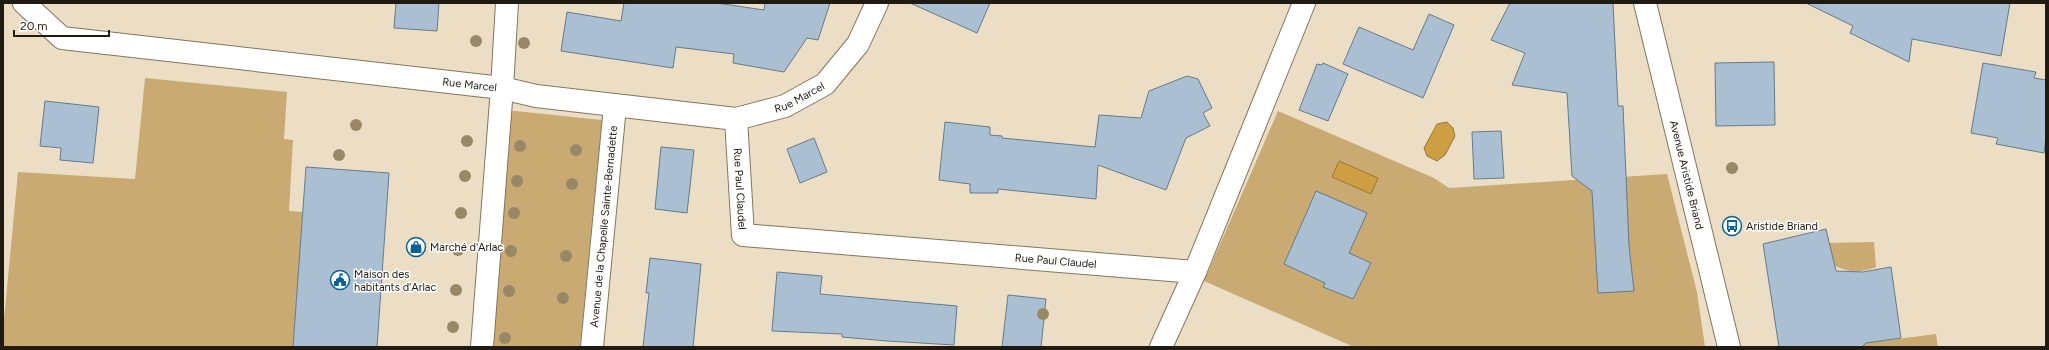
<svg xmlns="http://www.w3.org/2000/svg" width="2049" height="350" font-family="Figtree,sans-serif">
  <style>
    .green { fill: #c9aa72 }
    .water { fill: #cd9f42; stroke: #997734 }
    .building { fill: #aac0d2; stroke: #657a8a }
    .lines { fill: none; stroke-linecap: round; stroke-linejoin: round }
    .minor-casing { stroke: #827660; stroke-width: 24 }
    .minor { stroke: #fff; stroke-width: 22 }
    .tree { fill: #988867 }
    .labels { text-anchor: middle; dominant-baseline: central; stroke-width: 3; stroke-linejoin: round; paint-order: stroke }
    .street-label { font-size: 11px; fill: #201b12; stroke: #fff }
    .poi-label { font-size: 11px; fill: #201b12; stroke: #fff; text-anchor: start }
  </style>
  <rect width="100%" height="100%" fill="#ebdec5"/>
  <g class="green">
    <path d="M145,78L287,92L284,139L293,140L289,211L303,212L293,347H3V330L18,172L135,179Z"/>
    <path d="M505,110L602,120L580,347H487Z"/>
    <path d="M1278,111L1434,178L1449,188L1667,174L1697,292L1705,347H1354L1204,281Z"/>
    <path d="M1874,242L1876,267C1860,273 1850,273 1835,266L1829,243Z"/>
    <path d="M1936,334L1938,347H1863L1866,343Z"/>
  </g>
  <g class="water">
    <path d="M1447,122L1453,128L1455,136L1445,155L1437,161L1427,156L1424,148L1437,124Z"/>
    <path d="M1339,161L1378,178L1371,194L1332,177Z"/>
  </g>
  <g class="building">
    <path d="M396,3H439L437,31L394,28Z"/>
    <path d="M624,3H717L764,10L765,3H830L818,40L807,38L784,72L733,63L734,54L676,47L673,68L561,51L567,12L621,21Z"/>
    <path d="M910,3H990L977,33Z"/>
    <path d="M1510,3H1613L1618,106H1623L1629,246L1634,291L1598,293L1592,191L1572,176L1567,93L1512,85L1525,53L1491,40Z"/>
    <path d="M1806,3H2010L2001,56L1912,39L1909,62L1850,33L1853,26Z"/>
    <path d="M1429,14L1454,25L1423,98L1343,64L1359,27L1413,50Z"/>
    <path d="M1774,62L1775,125L1716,126L1715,63Z"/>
    <path d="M1323,63L1348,74L1328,121L1299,110L1317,64L1322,65Z"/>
    <path d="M1983,63L2036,72L2034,78L2046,80V137L2044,153L1996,144L1998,138L1971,133Z"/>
    <path d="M1187,76L1198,79L1212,108L1203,113L1210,126L1186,138L1166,190L1098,165L1096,199L998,189V193H970V184L939,180L945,122L990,127V135L1002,136V138L1095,147L1099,115L1141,118L1149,91Z"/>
    <path d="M45,101L99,107L93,163L60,160L61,148L40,146Z"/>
    <path d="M1501,131L1504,178L1474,179L1472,132Z"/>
    <path d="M814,138L827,172L800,183L787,149Z"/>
    <path d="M661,147L694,150L687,213L655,209Z"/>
    <path d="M306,167L389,173L377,347H293Z"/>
    <path d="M1316,191L1367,213L1349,253L1371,263L1353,299L1323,287L1325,283L1284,264Z"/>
    <path d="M1826,229L1836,271L1863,272L1891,267L1901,338L1866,343L1862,347H1779L1763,244Z"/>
    <path d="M650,258L701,264L693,347H643L649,293H646Z"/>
    <path d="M777,272L822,276L820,294L957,306L954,345L887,341L842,337V334L772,331Z"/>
    <path d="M1008,295L1046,299L1041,347H1002Z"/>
  </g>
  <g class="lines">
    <defs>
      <g id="minor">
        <path id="s1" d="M24,3L62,38L502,88L536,96L736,119L785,106L825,84L858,44L877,3"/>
        <path id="s2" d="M1645,3L1729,347"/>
        <path id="s3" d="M736,119L743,235L1195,272L1304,3"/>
        <path d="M482,347L502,88L507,3"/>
        <path id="s4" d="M592,347L615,106"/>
        <path d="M1161,347L1195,272"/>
      </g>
    </defs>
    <use href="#minor" class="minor-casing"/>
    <use href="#minor" class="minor"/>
  </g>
  <g class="tree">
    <circle cx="476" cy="41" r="6"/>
    <circle cx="524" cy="43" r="6"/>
    <circle cx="356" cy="125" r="6"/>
    <circle cx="467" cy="141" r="6"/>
    <circle cx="520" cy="146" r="6"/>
    <circle cx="576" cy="150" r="6"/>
    <circle cx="339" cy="155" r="6"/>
    <circle cx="1732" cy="168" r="6"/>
    <circle cx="465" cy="176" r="6"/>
    <circle cx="517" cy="181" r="6"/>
    <circle cx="572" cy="184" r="6"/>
    <circle cx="461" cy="213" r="6"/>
    <circle cx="514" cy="213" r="6"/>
    <circle cx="458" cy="250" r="6"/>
    <circle cx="511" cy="251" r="6"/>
    <circle cx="566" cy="256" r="6"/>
    <circle cx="456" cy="290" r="6"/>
    <circle cx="509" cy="291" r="6"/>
    <circle cx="563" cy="298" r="6"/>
    <circle cx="1043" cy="314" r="6"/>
    <circle cx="453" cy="327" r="6"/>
    <circle cx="505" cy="338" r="6"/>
  </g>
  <defs>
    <symbol id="bus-ring" viewBox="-11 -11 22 22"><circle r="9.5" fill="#fff" stroke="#096192" stroke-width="1.5"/><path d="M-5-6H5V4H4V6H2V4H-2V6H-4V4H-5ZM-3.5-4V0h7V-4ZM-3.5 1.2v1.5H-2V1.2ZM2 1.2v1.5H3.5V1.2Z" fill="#096192"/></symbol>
    <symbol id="shop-ring" viewBox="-11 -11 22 22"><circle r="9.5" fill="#fff" stroke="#096192" stroke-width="1.5"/><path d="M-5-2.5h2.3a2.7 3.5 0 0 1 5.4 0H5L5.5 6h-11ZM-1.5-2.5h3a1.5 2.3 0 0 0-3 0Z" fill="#096192"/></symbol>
    <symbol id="civic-ring" viewBox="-11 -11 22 22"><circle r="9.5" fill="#fff" stroke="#096192" stroke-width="1.5"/><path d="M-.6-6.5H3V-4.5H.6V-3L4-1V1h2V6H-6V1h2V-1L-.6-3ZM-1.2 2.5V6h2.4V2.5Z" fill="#096192"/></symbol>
  </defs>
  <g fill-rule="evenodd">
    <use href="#bus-ring" x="1721" y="215" width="22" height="22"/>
    <use href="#shop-ring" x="405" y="236" width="22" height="22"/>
    <use href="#civic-ring" x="329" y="269" width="22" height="22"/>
  </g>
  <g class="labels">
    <g class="street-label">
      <text stroke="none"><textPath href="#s1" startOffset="462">Rue Marcel</textPath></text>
      <text stroke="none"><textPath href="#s1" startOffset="798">Rue Marcel</textPath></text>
      <text stroke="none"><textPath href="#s2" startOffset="177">Avenue Aristide Briand</textPath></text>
      <text stroke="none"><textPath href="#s3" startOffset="70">Rue Paul Claudel</textPath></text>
      <text stroke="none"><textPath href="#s4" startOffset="121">Avenue de la Chapelle Sainte-Bernadette</textPath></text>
      <text stroke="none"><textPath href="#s3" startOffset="430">Rue Paul Claudel</textPath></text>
    </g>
    <g class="poi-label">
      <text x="1746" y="226">Aristide Briand</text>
      <text x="430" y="247">Marché d'Arlac</text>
      <text x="354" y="274">Maison des<tspan x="354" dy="13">habitants d'Arlac</tspan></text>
    </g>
  </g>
  <rect width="2049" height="350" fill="none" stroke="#201b12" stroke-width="8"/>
  <path d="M14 30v6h95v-6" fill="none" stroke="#201b12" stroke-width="2"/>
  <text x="20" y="30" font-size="12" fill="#201b12" stroke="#ffffff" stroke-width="3" paint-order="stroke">20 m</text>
</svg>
